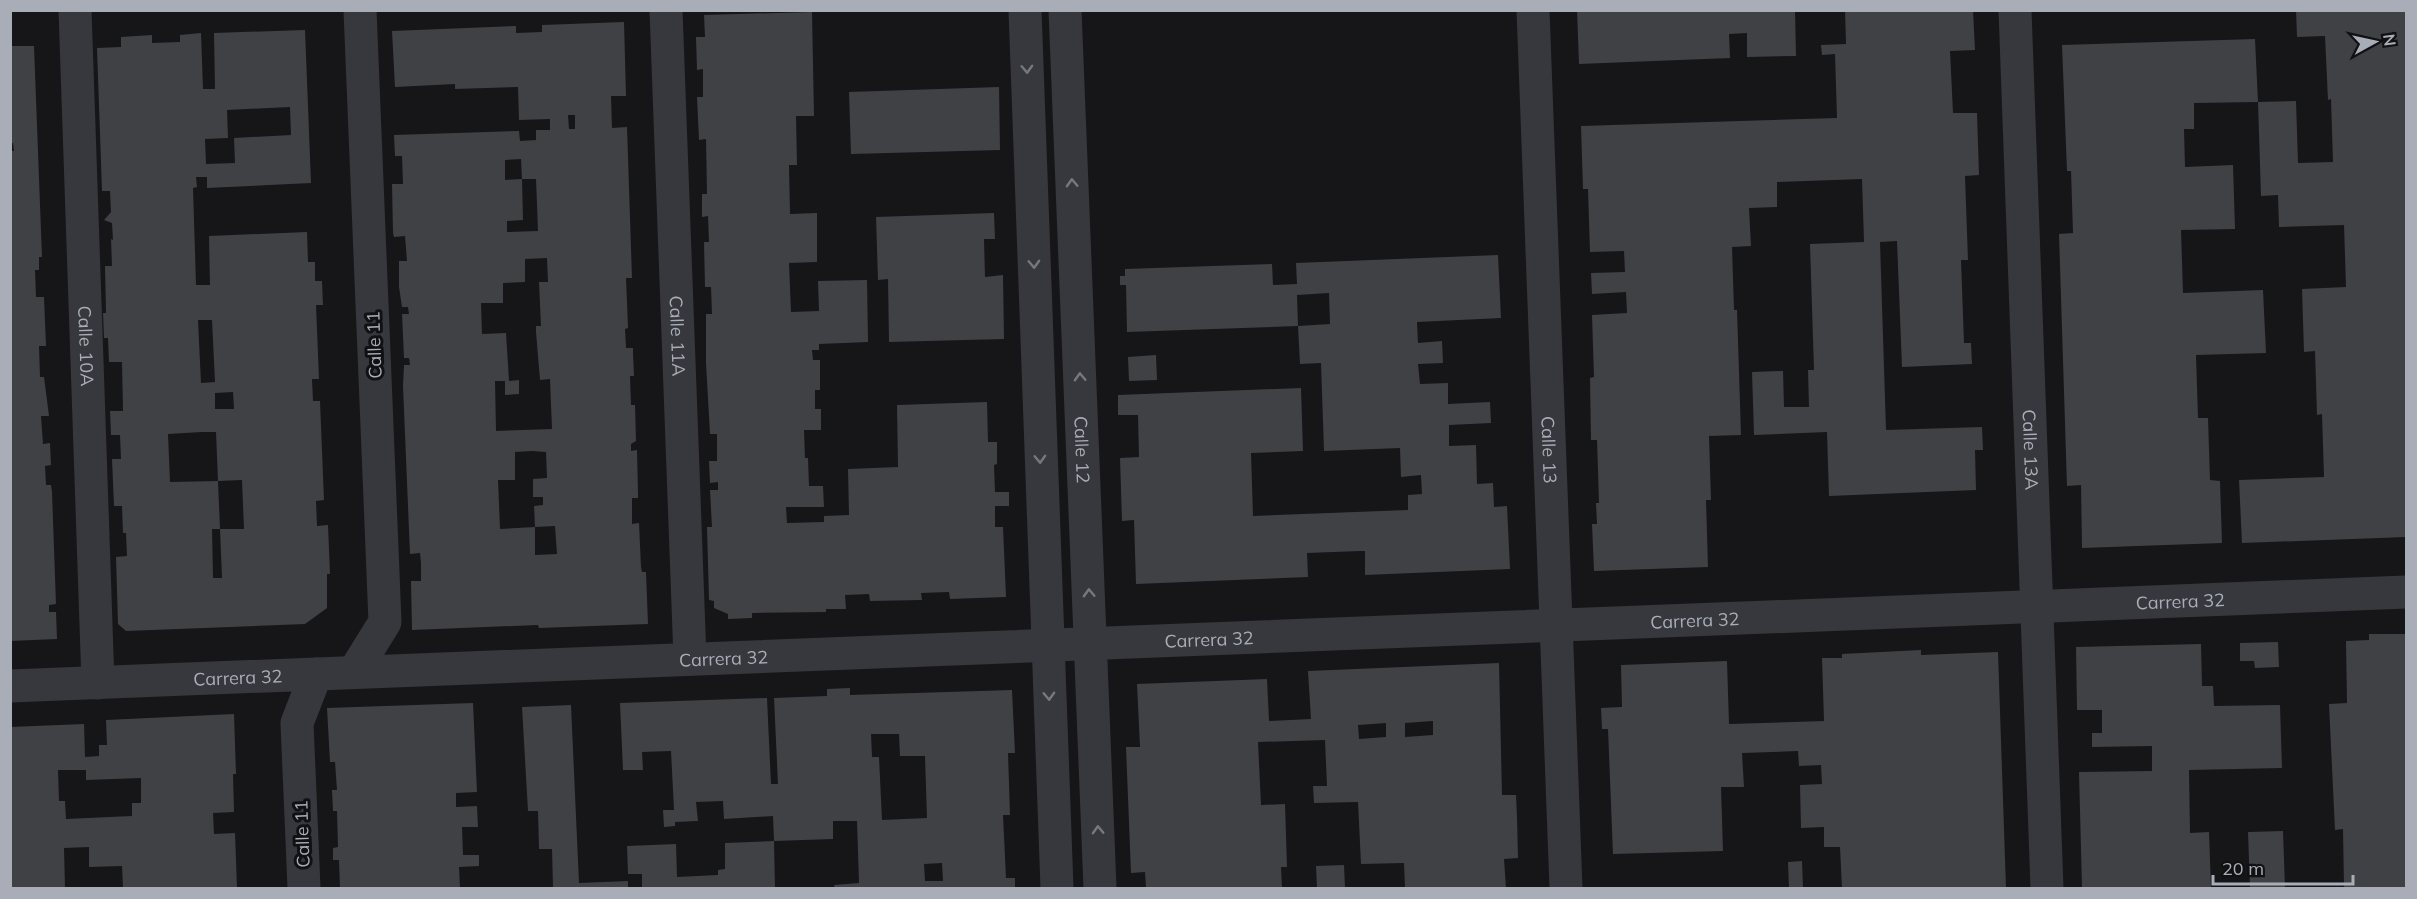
<svg xmlns="http://www.w3.org/2000/svg" width="2417" height="899" font-family="Mulish,sans-serif">
  <style>
    .building { fill: #404145; fill-rule: evenodd }
    .lines { fill: none; stroke-linecap: round; stroke-linejoin: round }
    .minor { stroke: #37383d; stroke-width: 33 }
    .oneway { stroke: #757881 }
    .labels { text-anchor: middle; dominant-baseline: central; stroke-width: 6; stroke-linejoin: round; paint-order: stroke }
    .street-label { font-size: 18px; fill: #a8adb8; stroke: #111113 }
  </style>
  <rect width="100%" height="100%" fill="#161618"/>
  <g class="building">
    <path d="M1577,10H1795L1796,56L1747,57V33L1729,34L1730,58L1579,64Z"/>
    <path d="M1845,10H1973L1975,50L1950,51L1953,113H1977L1979,175L1965,176L1968,260H1961L1964,343H1971L1972,364L1902,367L1897,241L1880,242L1886,430L1982,427L1983,450H1975L1976,490L1829,496L1827,432L1754,435L1752,372L1783,371L1784,407H1809L1808,370H1814L1810,244L1864,242L1862,179L1777,182V207L1749,208L1751,246L1732,247L1734,310H1737L1741,435L1709,436L1711,500H1706L1708,567L1594,571L1592,524H1597L1596,503H1599L1597,440H1591L1590,378L1594,377L1592,315L1627,313L1626,292L1592,294L1591,273L1625,272L1624,251L1590,252L1588,189H1583L1581,126L1837,118L1835,54L1822,55L1821,45L1846,44Z"/>
    <path d="M2296,10H2406V537L2242,543L2239,480L2324,477L2322,414L2317,415L2315,351L2304,352L2302,289L2346,287L2344,225L2279,227L2278,195L2261,196L2258,102L2296,101L2298,163L2333,162L2331,99L2328,100L2325,36L2297,37Z"/>
    <path d="M812,12L814,116H796L797,165H789L790,214L817,213V262L789,263L791,312L819,311L818,281L867,280L868,342L819,344V350H812L813,360H820V390H815V409H821V430H804L805,458H808L809,486H823L824,507H786L787,523L824,522V516L849,515L848,469L898,467L897,405L987,402L988,442H997V464L994,465L995,492H1009V506H995V527H1003L1006,597L950,599L949,592L921,593L922,600L870,601L869,594L845,595L846,609H826V612L752,613V618L728,619V614L714,608V601L709,600L707,527H712L710,490H718V482L710,483L709,461H717V434H710L706,363V314H712L711,287H705L704,242H709L708,216L702,217V194H707L706,139L699,140L697,97H703V69L697,70L696,37H705L704,15Z"/>
    <path d="M624,22L626,96H611L612,128L627,127L632,278H626L628,328L625,329L626,348H633V353L634,376H630L631,405H635L636,441L631,444V451L637,450L638,494V498H632V524L639,523L641,567L642,572H646L648,624L539,628L538,625L412,630L411,581H421V563L420,553L410,554L403,386L404,365H410L409,358H404L402,314H409L408,307H402L399,287V261H407L405,236L394,237L393,233L392,184H403L402,156H395L394,135L519,131L520,141L536,140V130H550V119L519,120L518,87L455,89V84L395,87L392,31L516,26V33L542,32V25ZM568,115H575V129H569ZM521,159L522,179H536L538,231L507,232V221L523,220L522,179L505,180V160ZM547,258L548,282H539L541,326H536V332L540,380L550,379L552,429L496,431L495,381H505V395L519,394V380L509,381L506,333L482,334L481,303H503V283L525,282V259ZM532,451L546,452L547,478L533,479V497H543V505L534,506L535,527L555,526L557,554L535,555V527L500,529L498,480H515V452Z"/>
    <path d="M305,30L311,183L207,188V177H196L197,187L193,188L196,285H210L209,236L307,232L308,262H315V281H322L323,305H316L319,379H312L313,401H320L324,500L316,501L317,526L328,525L330,574H327V608L305,624L126,631L118,624L116,557L127,556L126,533H123L122,506H114L112,459H121L120,435H111L110,411H123L122,362H109L108,338H104L103,313H106L105,266H112L111,239L113,240L112,223L104,220L111,212L110,191H102L97,48L121,47V37L152,35V43L180,42V35L201,33L203,89H215L214,33ZM290,107L291,135L234,138L235,163L206,164L205,139L228,138L227,110ZM198,320H212L215,382L201,383ZM233,392L234,409H215V393ZM202,432H216L218,481L170,482L168,434ZM242,480L244,529H220L222,578H213L212,529H220L218,481Z"/>
    <path d="M2255,39L2258,102L2194,103V129H2184L2185,167L2233,165L2235,229L2181,230L2183,293L2263,290L2266,353L2196,355L2198,418H2208L2210,480L2220,481L2222,543L2082,548L2081,485L2067,486L2059,234L2073,233L2071,171H2067L2062,45Z"/>
    <path d="M10,46H34L42,257H39V270H35L36,297H44L46,346H39L40,377H44L49,416H41L43,444L50,443L51,465L45,466L46,485H51L52,492L56,604L49,605V612H56L57,639L10,641V151H14L13,143L10,144Z"/>
    <path d="M999,87L1000,150L851,154L849,92Z"/>
    <path d="M994,213L995,239H984L985,277L1003,275L1004,339L889,342L888,279L878,280L876,217Z"/>
    <path d="M1498,255L1501,318L1417,322L1418,343L1442,341L1443,363L1418,364L1420,384L1448,383V404L1490,402L1491,423L1449,425V446L1476,445L1477,484L1493,483L1494,507L1507,506L1510,569L1365,575V551H1360L1307,553L1308,577L1136,584L1134,520L1122,521L1120,458L1139,457L1138,415H1118V395L1301,388L1303,451L1251,453L1253,516L1408,510V495L1422,494L1421,475L1401,477L1400,448L1324,451L1321,363L1300,364L1298,326L1127,332L1126,285H1120V276H1125V269L1272,264L1273,285L1297,284L1296,263ZM1329,293L1330,324L1298,326L1297,295Z"/>
    <path d="M1156,355L1157,380L1129,381L1128,357Z"/>
    <path d="M2369,634H2406V888H2344L2343,829L2335,830L2329,704L2347,703L2346,641L2369,640Z"/>
    <path d="M2278,642L2279,667L2255,668L2254,661H2240V643Z"/>
    <path d="M2201,644L2202,686H2213L2214,706L2280,705L2282,768L2189,770L2190,833L2209,832L2211,888H2082L2079,772L2152,771V746L2092,747V733H2102V710H2077L2076,647Z"/>
    <path d="M1921,650V655L1998,652L2006,888H1842L1840,847H1824V827L1801,828L1800,785L1822,784L1821,765L1799,766L1798,751L1742,753L1744,787H1721L1723,851L1613,854L1608,729H1602L1601,708L1622,707L1621,665L1727,661L1729,724L1824,721L1822,658H1842V654Z"/>
    <path d="M1499,663L1502,795H1516L1517,817L1518,858L1504,859L1506,888H1405L1404,863L1361,864L1358,802L1314,803L1313,786H1327L1325,740L1258,742L1261,805L1285,804L1287,867H1281L1282,888H1146L1145,872L1131,873L1126,747H1140L1137,684L1267,679L1269,721L1311,719L1308,671ZM1433,721V735L1405,737V723ZM1386,723V737L1359,739L1358,725Z"/>
    <path d="M850,688V695L1012,690L1015,753H1008L1010,815H1003L1006,878H1015V888H835L834,885L859,883L857,821H833V839L774,841L775,888H642V874H628L627,846L676,844L677,877L718,875V870L725,869V843L774,841L773,816L724,819L723,801L696,802L698,821L675,822V826L664,827L663,810H674L671,751L642,752L643,770H623L620,703L767,698L771,784H778L774,698L827,696V689ZM871,734H899L900,756H925L927,818L882,820L879,757H872ZM942,863L943,881H925L924,864Z"/>
    <path d="M473,703L477,792L456,793V807L477,806L478,827H462L463,855H479V866L459,867L460,888H340L339,860H333V848L338,847L337,811H333L332,790H337L335,762H330L327,708Z"/>
    <path d="M571,705L579,883L628,881V888H553L552,849H539L538,811H528L522,707Z"/>
    <path d="M234,714L236,774H233L234,812L213,813L214,834L235,833L237,888H123L122,866L89,867V847L64,848L65,888H10V727L84,724L85,757L99,756V745H107L106,720ZM58,770H86V780L141,778V803H132V816L66,819L65,801H59Z"/>
    <path d="M2283,831L2285,888H2250L2248,832Z"/>
    <path d="M1802,861L1803,888H1789L1788,862Z"/>
    <path d="M1344,865L1345,888H1317L1316,866Z"/>
  </g>
  <g class="lines">
    <g class="minor">
      <path id="s1" d="M75,10L98,683"/>
      <path id="s2" d="M666,10L690,659"/>
      <path d="M1025,10L1057,888"/>
      <path id="s3" d="M1065,10L1100,888"/>
      <path id="s4" d="M1533,10L1566,888"/>
      <path id="s5" d="M2015,10L2047,888"/>
      <path d="M354,672L385,622L360,10"/>
      <path id="s6" d="M10,686L2406,592"/>
      <path d="M304,888L297,723L316,674"/>
    </g>
  </g>
  <defs><path id="oneway-chevron" d="M-2-3.5L2.5 0L-2 3.5" fill="none" stroke-width="1.6" stroke-linecap="round" stroke-linejoin="round" transform="scale(1.5)"/></defs>
  <g class="oneway">
    <use href="#oneway-chevron" transform="translate(1027 69) rotate(88)"/>
    <use href="#oneway-chevron" transform="translate(1072 183) rotate(-92)"/>
    <use href="#oneway-chevron" transform="translate(1034 264) rotate(88)"/>
    <use href="#oneway-chevron" transform="translate(1080 377) rotate(-92)"/>
    <use href="#oneway-chevron" transform="translate(1040 459) rotate(88)"/>
    <use href="#oneway-chevron" transform="translate(1089 593) rotate(-92)"/>
    <use href="#oneway-chevron" transform="translate(1049 696) rotate(88)"/>
    <use href="#oneway-chevron" transform="translate(1098 830) rotate(-92)"/>
  </g>
  <g class="labels">
    <g class="street-label">
      <text stroke="none"><textPath href="#s2" startOffset="326">Calle 11A</textPath></text>
      <text transform="translate(374 345) rotate(-92)">Calle 11</text>
      <text stroke="none"><textPath href="#s1" startOffset="336">Calle 10A</textPath></text>
      <text stroke="none"><textPath href="#s3" startOffset="440">Calle 12</textPath></text>
      <text stroke="none"><textPath href="#s4" startOffset="440">Calle 13</textPath></text>
      <text stroke="none"><textPath href="#s5" startOffset="440">Calle 13A</textPath></text>
      <text stroke="none"><textPath href="#s6" startOffset="2172">Carrera 32</textPath></text>
      <text stroke="none"><textPath href="#s6" startOffset="1686">Carrera 32</textPath></text>
      <text stroke="none"><textPath href="#s6" startOffset="1200">Carrera 32</textPath></text>
      <text stroke="none"><textPath href="#s6" startOffset="714">Carrera 32</textPath></text>
      <text stroke="none"><textPath href="#s6" startOffset="228">Carrera 32</textPath></text>
      <text transform="translate(302 834) rotate(-92)">Calle 11</text>
    </g>
  </g>
  <rect width="2417" height="899" fill="none" stroke="#a8adb8" stroke-width="24"/>
  <g transform="translate(2375 42) rotate(82)" stroke="#111113" stroke-width="4.5" paint-order="stroke">
  <path d="M0-4.5L10 22L0 15L-10 22Z" fill="#a8adb8"/>
  <text y="-9" font-size="16" font-weight="bold" text-anchor="middle" fill="#a8adb8">N</text>
  </g>
  <path d="M2213 875v9h140v-9" fill="none" stroke="#a8adb8" stroke-width="3"/>
  <text x="2222" y="875" font-size="18" fill="#a8adb8" stroke="#111113" stroke-width="4.5" paint-order="stroke">20 m</text>
</svg>
